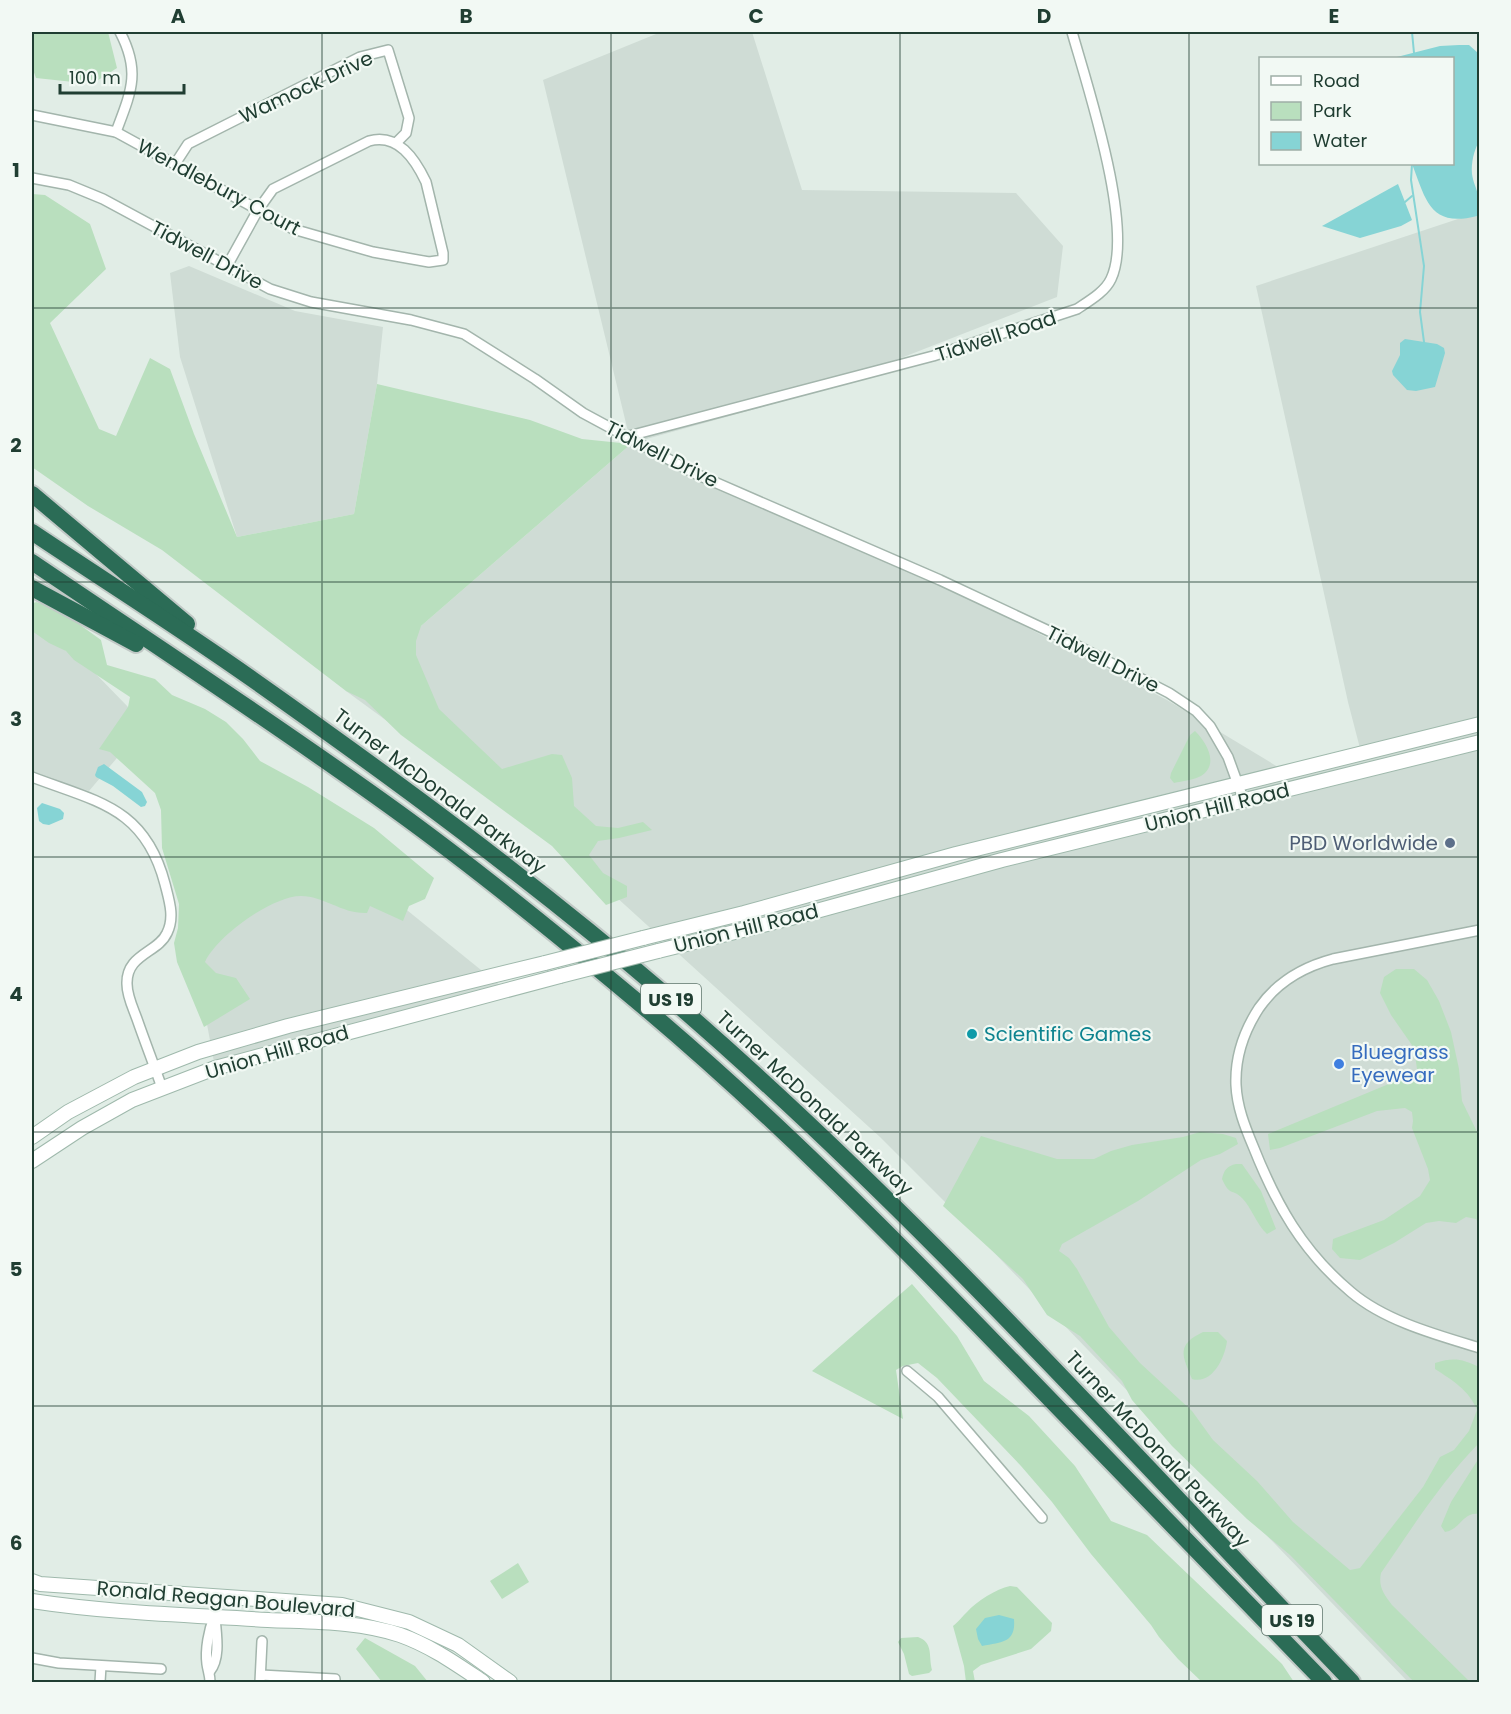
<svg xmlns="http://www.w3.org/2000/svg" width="1511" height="1714" font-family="Poppins,sans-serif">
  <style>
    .built { fill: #cfdcd5 }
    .green { fill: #b9dfbe }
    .water { fill: #86d4d5 }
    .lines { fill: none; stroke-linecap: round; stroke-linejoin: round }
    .stream { stroke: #86d4d5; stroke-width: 2 }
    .street-casing { stroke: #a3b5ac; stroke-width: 12 }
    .secondary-casing { stroke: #9fb9ac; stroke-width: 16 }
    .highway-casing { stroke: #c1c9c6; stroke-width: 20 }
    .street { stroke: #fff; stroke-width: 9 }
    .secondary { stroke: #fff; stroke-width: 14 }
    .highway { stroke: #2b6c56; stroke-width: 16 }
    .secondary-bridge-casing { stroke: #9fb9ac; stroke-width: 16; stroke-linecap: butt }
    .secondary-bridge { stroke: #fff; stroke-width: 14 }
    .grid { fill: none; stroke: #203e32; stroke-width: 1.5; stroke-opacity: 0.55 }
    .service-dot { fill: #5c6f8a; stroke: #f2f9f4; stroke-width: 2 }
    .culture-dot { fill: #0f9aa8; stroke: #f2f9f4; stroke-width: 2 }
    .shop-dot { fill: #3f7fe0; stroke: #f2f9f4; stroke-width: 2 }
    .labels { text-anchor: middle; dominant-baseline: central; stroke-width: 4.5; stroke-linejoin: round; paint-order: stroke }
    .shield { fill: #f2f9f4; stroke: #5f766c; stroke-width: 1.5 }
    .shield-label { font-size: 18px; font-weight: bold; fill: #203e32 }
    .street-label { font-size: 20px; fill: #203e32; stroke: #f2f9f4 }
    .service-label { font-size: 20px; fill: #4e5e75; stroke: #f2f9f4; text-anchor: end }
    .culture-label { font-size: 20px; fill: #0d838f; stroke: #f2f9f4; text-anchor: start }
    .shop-label { font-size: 20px; fill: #366cbe; stroke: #f2f9f4; text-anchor: start }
    .neatline { fill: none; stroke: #203e32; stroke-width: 2 }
    .grid-label { font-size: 20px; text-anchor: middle; font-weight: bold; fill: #203e32 }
  </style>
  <rect width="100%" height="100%" fill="#e1ede6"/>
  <g class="built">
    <path d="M661,32H752L802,190L1016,193L1063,246L1057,297L809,394L632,443L918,571L1167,700L1293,776L1362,756L1348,702L1256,286L1479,212V1682H1408L953,1210L880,1137L570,855L346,691L631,444L543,80Z"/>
    <path d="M189,266L295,311L383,327L377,384L354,514L237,537L180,357L170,273Z"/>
    <path d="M32,626L91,669L128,707L149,720L89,791L32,773Z"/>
    <path d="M324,843L507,991L214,1062L189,927Z"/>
  </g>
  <g class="green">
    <path d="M32,32H108L117,68L92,84L36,78L32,67Z"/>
    <path d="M32,194L45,195L90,224L106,269L50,323L99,429L116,436L150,358L170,369L194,434L237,537L354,514L377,384L530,420L582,439L631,444L421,626L416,641V655L439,709L502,769L552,754L562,755L572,778L574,806L596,826L618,828L643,822L652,830L619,838L598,841L589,855L603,873L627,886V897L606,905L552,846L401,735L365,700L346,691L162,550L88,506L32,467Z"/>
    <path d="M36,602L58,609L101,640L107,665L155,679L172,695L205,709L226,722L243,739L260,761L308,787L374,828L434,878L425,899L409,906L403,921L370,906L367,913C342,914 324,896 301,896C272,896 217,936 205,962L216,973L236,978L250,999L204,1027L177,962L174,943L178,928L179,904L162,848L161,810L155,793L110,752L99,749L128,707L130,697L74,660L66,651L49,643L32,631V604Z"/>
    <path d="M1195,731C1206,742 1220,764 1201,776C1194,780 1182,781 1174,783L1170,778L1171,773L1190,735Z"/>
    <path d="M1396,969H1414L1427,980L1439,1001L1451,1032L1459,1069L1462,1101L1479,1136V1224L1476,1219L1466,1217L1456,1223L1439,1221L1426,1223L1394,1243L1360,1260L1340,1258L1332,1249L1333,1239L1384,1220L1420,1196L1430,1180L1428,1169L1412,1128L1413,1121L1412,1112L1405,1108L1377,1111L1280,1148L1270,1150L1268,1134L1396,1081L1410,1080L1417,1069L1414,1048L1391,1015L1380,993L1384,977Z"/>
    <path d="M1200,1132L1223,1134L1236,1138L1238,1144L1220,1154L1201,1160L1138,1201L1062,1244L1059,1251L1069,1258L1077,1269L1109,1327L1140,1363L1192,1411L1213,1440L1257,1481L1293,1522L1350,1570L1360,1568L1423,1487L1440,1457L1454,1450L1469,1431L1477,1410C1469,1390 1452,1380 1435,1369V1363C1454,1357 1462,1359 1479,1367V1443C1441,1482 1412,1528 1381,1573C1378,1587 1384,1594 1392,1605L1470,1682H1414L1290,1555L1247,1519L1172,1446L1132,1400L1122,1381L1080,1336L1047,1315L1023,1279L943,1206L981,1136L1057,1159H1094L1111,1151L1132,1145L1183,1137Z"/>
    <path d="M1236,1164H1242L1261,1191L1276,1229L1267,1234C1256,1224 1252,1208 1242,1198C1232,1188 1230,1197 1222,1179C1224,1170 1227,1166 1236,1164Z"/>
    <path d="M912,1284L957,1336L984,1381L1029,1416L1075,1466L1111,1521L1147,1535L1282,1664L1294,1682H1202L1178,1659L1159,1637L1151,1625L1091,1554L1052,1502L1021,1466L937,1378L918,1363L903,1366L896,1370L903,1419L812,1371Z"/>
    <path d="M1203,1332H1218L1227,1341C1225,1358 1212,1385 1192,1379C1182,1355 1176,1345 1203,1332Z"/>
    <path d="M1479,1458V1514C1463,1511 1460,1530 1445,1532L1441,1526L1451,1502Z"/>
    <path d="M518,1563L529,1582L502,1599L490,1581Z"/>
    <path d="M1010,1586L1017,1587L1052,1623L1051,1631L1031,1649L981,1665L973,1671L975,1682H966L964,1666L953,1626C959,1621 962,1617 967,1612C977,1601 996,1589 1010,1586Z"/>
    <path d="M918,1637C934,1643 928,1656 932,1670L929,1673L912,1676L909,1674L904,1654L898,1642L901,1638Z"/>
    <path d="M365,1638L415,1666L428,1682H382L356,1649Z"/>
  </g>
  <g class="water">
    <path d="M1459,45H1469L1478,53L1480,58L1479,141C1474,151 1471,162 1472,174C1474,189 1485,201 1477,216C1430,228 1426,200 1412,164H1452V58H1393L1440,46Z"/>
    <path d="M1398,184L1412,220L1401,226L1360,238L1322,226Z"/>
    <path d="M1405,339L1437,344L1444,348L1445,353L1435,387L1416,391L1407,390L1393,375L1392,371L1400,355V343Z"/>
    <path d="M104,764L142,792L147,802L145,806L141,807L113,786L96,777L95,775L98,767Z"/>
    <path d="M42,803L60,809L64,813L63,819L49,825L43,824L39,821L37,808Z"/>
    <path d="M999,1615L1014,1619C1016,1643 1002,1642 982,1646L978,1639L976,1629L985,1618Z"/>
  </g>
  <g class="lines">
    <g class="stream">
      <path d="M1412,32L1414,53"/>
      <path d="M1412,164L1411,180L1424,266L1420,312L1424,342"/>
      <path d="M1405,202L1412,196"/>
    </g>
    <defs>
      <g id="street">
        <path d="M32,115L116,132L293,229L373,252L429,262L443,260V253L426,182C415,159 398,133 369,141L273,189L258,210L227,266"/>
        <path d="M116,132C131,92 141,72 120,32"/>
        <path d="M175,164L188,144L360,57L388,50L409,118L406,133L396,143"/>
        <path d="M32,178L69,185L103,199L270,289L311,302L411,320L464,334L535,379L583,413L696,474L940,580L1051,632L1169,693L1196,711L1210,726L1228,757L1244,801"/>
        <path d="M625,437L933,356L1077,309C1089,301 1105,292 1111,279C1135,229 1087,85 1072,32"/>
        <path d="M32,777C97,802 145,807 165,884C169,900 175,917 167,933C158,953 126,954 127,984C127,996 133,1008 137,1019C145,1042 154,1065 162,1088"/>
        <path d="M1480,930L1333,959C1303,967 1277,982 1259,1008C1244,1031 1235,1058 1236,1085C1237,1107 1245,1127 1253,1146C1276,1204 1302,1251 1351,1292C1385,1321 1437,1335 1480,1348"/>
        <path d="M907,1371L938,1397L1042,1518"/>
        <path d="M32,1658L59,1663L161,1669"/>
        <path d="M210,1671C221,1657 216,1633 215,1617C214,1611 215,1603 216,1597"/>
        <path d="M261,1675L335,1679V1682"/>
        <path d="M100,1682L101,1666"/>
        <path d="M210,1682C210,1675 208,1671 207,1664C205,1649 209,1630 214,1617"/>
        <path d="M260,1682L262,1641"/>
      </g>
      <g id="secondary">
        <path d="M643,938L744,913L956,854L1480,724"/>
        <path d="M658,951L791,918L1002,860L1480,742"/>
        <path d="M32,1137L68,1112L134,1077L198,1052L288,1026L545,963"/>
        <path d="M32,1161L82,1128L132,1100L215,1068L560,976"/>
        <path d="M32,1581L40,1584L342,1605L409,1622L458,1645L510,1682"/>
        <path d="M32,1601C110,1613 190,1615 268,1620C312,1622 358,1621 400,1635C431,1646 456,1664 483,1682"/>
      </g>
      <g id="highway">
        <path d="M32,494L187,624"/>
        <path d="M32,532C105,581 180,628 252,679C394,779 534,882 666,995C912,1206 1128,1449 1352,1682"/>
        <path d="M32,562C153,644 276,724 395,810C481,872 564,940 645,1008C773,1116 890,1234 1006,1354C1112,1463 1218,1573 1324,1682"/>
        <path d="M32,588L136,644"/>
      </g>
    </defs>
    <use href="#street" class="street-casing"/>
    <use href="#secondary" class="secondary-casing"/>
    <use href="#highway" class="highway-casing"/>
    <use href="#street" class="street"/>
    <use href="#secondary" class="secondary"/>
    <use href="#highway" class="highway"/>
    <defs>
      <g id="secondary-bridge">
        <path d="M545,963L643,938"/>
        <path d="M560,976L658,951"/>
      </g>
    </defs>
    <use href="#secondary-bridge" class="secondary-bridge-casing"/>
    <use href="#secondary-bridge" class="secondary-bridge"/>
  </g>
  <path class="grid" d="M322,32V1682M611,32V1682M900,32V1682M1189,32V1682M32,308H1480M32,582H1480M32,857H1480M32,1132H1480M32,1406H1480"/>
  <circle class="service-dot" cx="1450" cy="843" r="6"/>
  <circle class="culture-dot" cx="972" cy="1034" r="6"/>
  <circle class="shop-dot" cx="1339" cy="1064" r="6"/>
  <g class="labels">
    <g class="shield">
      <rect x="641" y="984" width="60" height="30" rx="4.5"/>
      <rect x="1262" y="1605" width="60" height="30" rx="4.5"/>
    </g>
    <g class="shield-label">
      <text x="671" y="999">US 19</text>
      <text x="1292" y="1620">US 19</text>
    </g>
    <g class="street-label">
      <text transform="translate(306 87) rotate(-25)">Wamock Drive</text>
      <text transform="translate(219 187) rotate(28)">Wendlebury Court</text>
      <text transform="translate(207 255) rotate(28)">Tidwell Drive</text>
      <text transform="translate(996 336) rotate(-18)">Tidwell Road</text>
      <text transform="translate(662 454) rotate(27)">Tidwell Drive</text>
      <text transform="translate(1103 659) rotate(27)">Tidwell Drive</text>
      <text transform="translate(440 791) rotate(37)">Turner McDonald Parkway</text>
      <text transform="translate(1217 807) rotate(-14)">Union Hill Road</text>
      <text transform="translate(746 928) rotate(-14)">Union Hill Road</text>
      <text transform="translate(277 1052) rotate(-16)">Union Hill Road</text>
      <text transform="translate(815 1103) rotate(43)">Turner McDonald Parkway</text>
      <text transform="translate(1158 1449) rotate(47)">Turner McDonald Parkway</text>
      <text transform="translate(226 1599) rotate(5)">Ronald Reagan Boulevard</text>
    </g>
    <g class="service-label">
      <text x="1438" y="843">PBD Worldwide</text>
    </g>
    <g class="culture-label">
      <text x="984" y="1034">Scientific Games</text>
    </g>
    <g class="shop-label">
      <text x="1351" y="1052">Bluegrass<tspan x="1351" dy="23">Eyewear</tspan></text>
    </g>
  </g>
  <rect width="1511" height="1714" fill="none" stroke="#f2f9f4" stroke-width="66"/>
  <rect x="1259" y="57" width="195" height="108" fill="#f2f9f4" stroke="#9eaea6" stroke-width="1.5"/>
  <rect x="1271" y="76" width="30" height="9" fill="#ffffff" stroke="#9eaea6" stroke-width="1.5"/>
  <text x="1313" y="87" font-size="18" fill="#203e32">Road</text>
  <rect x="1271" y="102" width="30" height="18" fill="#b9dfbe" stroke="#9eaea6" stroke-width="1.5"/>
  <text x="1313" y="117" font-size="18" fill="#203e32">Park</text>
  <rect x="1271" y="132" width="30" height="18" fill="#86d4d5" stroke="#9eaea6" stroke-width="1.5"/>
  <text x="1313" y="147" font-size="18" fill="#203e32">Water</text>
  <path d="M60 84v9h124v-9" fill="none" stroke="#203e32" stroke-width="3"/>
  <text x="69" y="84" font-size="18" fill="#203e32" stroke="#f2f9f4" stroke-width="4.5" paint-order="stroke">100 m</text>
  <rect x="33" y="33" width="1445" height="1648" class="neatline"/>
  <g class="grid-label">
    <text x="178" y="23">A</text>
    <text x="466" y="23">B</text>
    <text x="756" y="23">C</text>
    <text x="1044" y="23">D</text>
    <text x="1334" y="23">E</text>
    <text x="16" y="177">1</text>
    <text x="16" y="452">2</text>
    <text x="16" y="726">3</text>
    <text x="16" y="1001">4</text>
    <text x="16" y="1276">5</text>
    <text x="16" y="1550">6</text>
  </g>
</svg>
